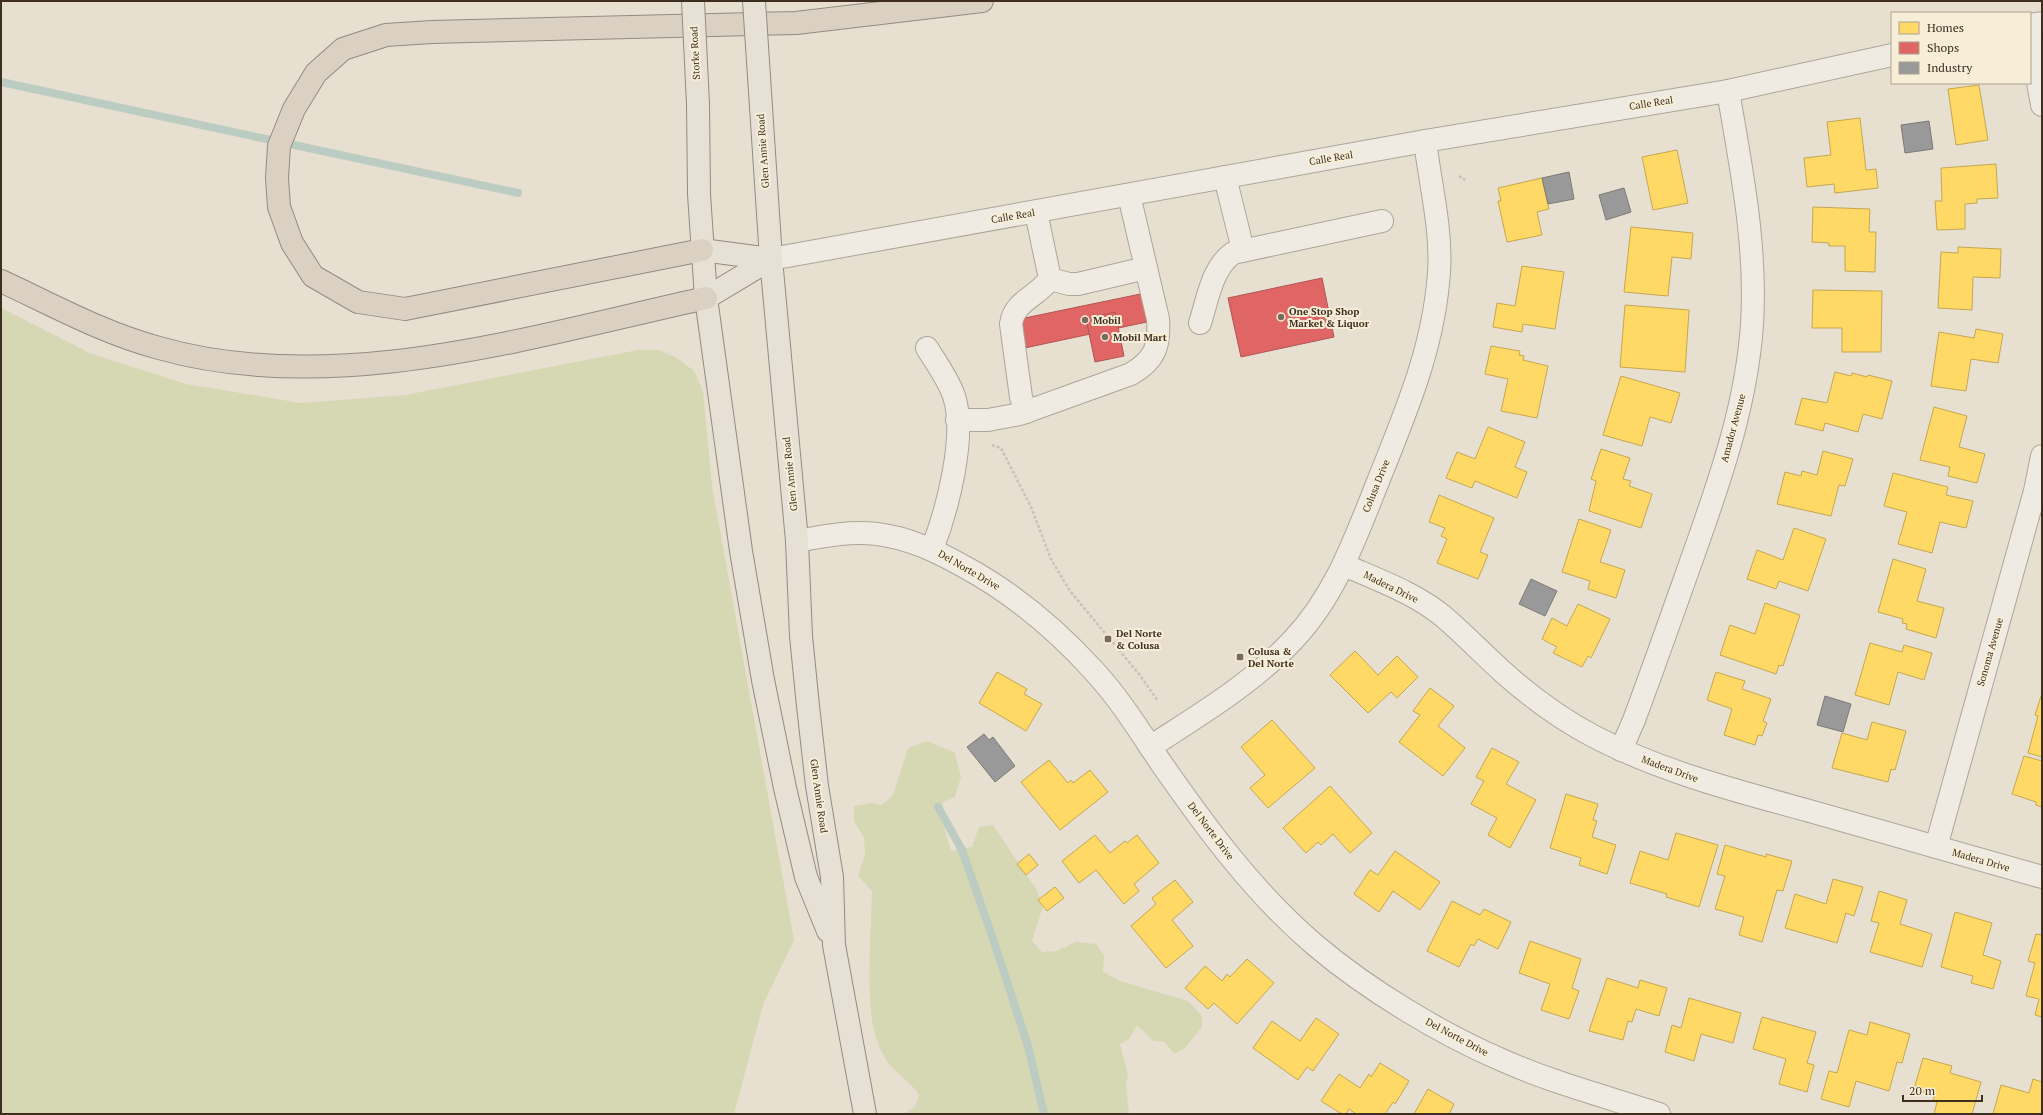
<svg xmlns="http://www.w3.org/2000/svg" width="2043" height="1115" font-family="'PT Serif',serif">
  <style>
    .green { fill: #d6d7b3 }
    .homes { fill: #ffd966; stroke: #c5a651 }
    .shops { fill: #e06666; stroke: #af5551 }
    .industry { fill: #999; stroke: #7d7975 }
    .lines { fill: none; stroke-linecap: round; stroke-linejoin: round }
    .stream { stroke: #bcccc2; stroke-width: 8 }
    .minor-casing { stroke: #ada599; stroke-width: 24 }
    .major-casing { stroke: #928b80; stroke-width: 24 }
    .highway-casing { stroke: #928b80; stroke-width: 24 }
    .path { stroke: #c8c2b9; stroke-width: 2.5; stroke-dasharray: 3 2; stroke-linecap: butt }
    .minor { stroke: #efebe3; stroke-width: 22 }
    .major { stroke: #e6e1d4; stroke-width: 22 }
    .highway { stroke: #dad1c2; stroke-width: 22 }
    .major-bridge-casing { stroke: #928b80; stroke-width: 24; stroke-linecap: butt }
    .major-bridge { stroke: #e6e1d4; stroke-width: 22 }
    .poi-dot { fill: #786c5e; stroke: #f7eed8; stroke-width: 1.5 }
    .labels { text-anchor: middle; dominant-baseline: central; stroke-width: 4; stroke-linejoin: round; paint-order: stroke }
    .street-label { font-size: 10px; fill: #3d2e20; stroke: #f7eed8 }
    .poi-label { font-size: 10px; font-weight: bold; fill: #3d2e20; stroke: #f7eed8; text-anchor: start }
  </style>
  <rect width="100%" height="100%" fill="#e7e0d1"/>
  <g class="green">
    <path d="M1,308L92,354L186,384L301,403L405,395L638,350H659L677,358L694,371L703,391L712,486L794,940L763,1005L734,1114H1Z"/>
    <path d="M928,741L955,753L961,777L955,797L943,802L945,830L951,851L972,847L979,827L993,825L1036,889L1043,906L1032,941L1042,952L1057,951L1076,942L1096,944L1104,956L1103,972L1123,982L1188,1001L1202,1016V1027L1185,1048L1174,1054L1165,1042L1153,1041L1137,1025L1129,1039L1120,1044L1128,1075L1126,1085L1129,1114H903L915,1107L919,1095C910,1080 895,1074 886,1060C881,1051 874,1036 873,1026C866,982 871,935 872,891L858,876L865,855L864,838L854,821V806L872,803L882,805L893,795L908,748Z"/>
  </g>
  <g class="homes">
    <path d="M1979,85L1988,140L1956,145L1948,89Z"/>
    <path d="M1860,118L1866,170L1876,169L1878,188L1835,193L1834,184L1807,187L1804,158L1831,155L1827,122Z"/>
    <path d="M1677,150L1688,203L1653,210L1642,157Z"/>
    <path d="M1996,164L1998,198L1977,199V203L1965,204V229L1937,230L1935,201H1942L1941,168Z"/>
    <path d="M1542,178L1549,209L1537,212L1542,235L1507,242L1498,201H1501L1498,188Z"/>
    <path d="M1813,207L1870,209L1869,232H1876L1875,272L1845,271V246H1829V243L1812,242Z"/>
    <path d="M1631,227L1693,233L1691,259L1672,257L1668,296L1624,292Z"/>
    <path d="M1958,247L2001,249L2000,278L1973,277L1972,310L1938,308L1941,252L1958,253Z"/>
    <path d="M1522,266L1564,272L1555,329L1523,324L1522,332L1493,327L1497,303L1515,306Z"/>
    <path d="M1813,290L1882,291L1881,352H1842V328H1812Z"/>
    <path d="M1625,305L1689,310L1685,372L1620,367Z"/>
    <path d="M1976,329L2003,334L1998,363L1971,359L1966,391L1931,386L1939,332L1974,338Z"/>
    <path d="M1491,346L1520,351L1519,355L1524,356L1523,360L1548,366L1537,418L1501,411L1508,379L1485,374Z"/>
    <path d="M1835,372L1851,376L1852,373L1867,377L1868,375L1892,381L1882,419L1863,414L1858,432L1825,423L1823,431L1795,424L1802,398L1827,403Z"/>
    <path d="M1621,376L1680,393L1671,423L1650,417L1642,446L1603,435Z"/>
    <path d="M1934,407L1967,416L1959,447L1985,454L1977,483L1948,476L1950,467L1920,460Z"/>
    <path d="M1488,427L1525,442L1515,467L1527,472L1517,498L1475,481L1472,488L1446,478L1457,452L1475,459Z"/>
    <path d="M1601,449L1630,458L1623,479L1631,481L1629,486L1652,494L1641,528L1589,511L1596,481L1591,479Z"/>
    <path d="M1823,451L1853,459L1845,486L1839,485L1831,516L1777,504L1785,472L1801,476L1802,471L1817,475Z"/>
    <path d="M1893,473L1948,487L1946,495L1973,501L1966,528L1940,522L1932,553L1898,544L1907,512L1884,506Z"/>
    <path d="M1439,495L1494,518L1480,552L1488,555L1478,579L1437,563L1447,539L1441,536L1445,528L1429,522Z"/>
    <path d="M1579,519L1611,530L1600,562L1625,570L1616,598L1588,589L1590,581L1562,572Z"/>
    <path d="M1794,528L1826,539L1808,591L1779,581L1776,589L1747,579L1757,550L1783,560Z"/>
    <path d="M1893,559L1926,569L1917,601L1944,608L1936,638L1906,629L1907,624L1902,623L1903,619L1878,612Z"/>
    <path d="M1765,603L1800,615L1783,666L1779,665L1776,674L1720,655L1730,625L1755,634Z"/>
    <path d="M1578,604L1610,619L1591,658L1588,656L1582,667L1553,653L1557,647L1542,639L1552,618L1567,626Z"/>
    <path d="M1870,643L1902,652L1904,645L1932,653L1924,680L1898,672L1889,705L1855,695Z"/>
    <path d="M1355,651L1378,675L1397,656L1418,677L1397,698L1391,692L1368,713L1330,675Z"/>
    <path d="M997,672L1027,689L1024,694L1042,704L1026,731L979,703Z"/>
    <path d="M1716,672L1745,681L1742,689L1771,699L1763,721L1767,723L1762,736L1758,735L1755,745L1724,735L1732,709L1707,700Z"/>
    <path d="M1430,688L1454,706L1438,726L1465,748L1443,776L1399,742L1420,715L1413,711Z"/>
    <path d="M2042,693V757L2028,753L2038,716L2035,715Z"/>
    <path d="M1272,720L1315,768L1268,808L1250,788L1265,775L1241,747Z"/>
    <path d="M1872,722L1906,731L1895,770L1891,769L1888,782L1832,768L1842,733L1867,740Z"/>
    <path d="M1492,748L1519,762L1506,784L1536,800L1510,848L1488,835L1497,818L1471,804L1484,781L1476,777Z"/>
    <path d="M2024,756L2042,761V807L2036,805V802L2012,794Z"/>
    <path d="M1049,760L1068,783L1071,780L1073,783L1090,770L1108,792L1060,830L1021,782Z"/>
    <path d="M1330,786L1372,833L1350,853L1333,834L1321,845L1318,842L1306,853L1283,828Z"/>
    <path d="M1566,794L1598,804L1593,820L1597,821L1592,837L1616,845L1607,874L1579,865L1581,858L1550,848Z"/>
    <path d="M1676,833L1718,845L1699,907L1666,897L1667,894L1630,883L1640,851L1668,860Z"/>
    <path d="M1095,835L1110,853L1125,841L1127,843L1137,835L1159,863L1134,884L1139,891L1124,904L1096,870L1079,883L1062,861Z"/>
    <path d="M1725,845L1766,857V854L1792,861L1783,891L1777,890L1762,942L1739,935L1744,917L1715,909L1725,876L1717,874Z"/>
    <path d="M1395,851L1440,882L1420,910L1393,891L1379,912L1354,894L1370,870L1378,875Z"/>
    <path d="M1029,854L1038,865L1026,875L1017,864Z"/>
    <path d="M1833,879L1863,887L1854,916L1846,913L1837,943L1785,928L1795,894L1826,904Z"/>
    <path d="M1175,880L1193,902L1172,920L1193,946L1166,968L1131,926L1156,904L1152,898Z"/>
    <path d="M1055,887L1064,898L1047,911L1038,900Z"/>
    <path d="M1879,891L1907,900L1900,924L1932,934L1922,967L1870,952L1879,923L1871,921Z"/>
    <path d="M1452,901L1480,915L1484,909L1511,922L1498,949L1478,939L1474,946L1471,944L1459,967L1427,951Z"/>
    <path d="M1955,912L1992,923L1983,955L2001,961L1993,989L1971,983L1973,976L1941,967Z"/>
    <path d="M2036,934L2042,935V1017L2035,1015L2039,999L2026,996L2035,963L2028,961Z"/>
    <path d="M1530,941L1581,959L1572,988L1579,991L1569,1019L1541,1010L1550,984L1519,973Z"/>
    <path d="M1247,959L1274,983L1237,1024L1214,1003L1208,1009L1185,988L1205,966L1222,981L1227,974L1230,977Z"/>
    <path d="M1607,978L1638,988L1640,980L1667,988L1659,1016L1636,1009L1632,1022L1628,1021L1623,1040L1589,1031Z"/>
    <path d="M1689,998L1741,1013L1733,1043L1701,1034L1694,1061L1665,1052L1672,1025L1681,1028Z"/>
    <path d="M1762,1017L1816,1032L1807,1063L1814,1065L1807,1092L1779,1084L1786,1059L1753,1049Z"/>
    <path d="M1316,1018L1339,1034L1313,1071L1307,1067L1298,1080L1253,1048L1272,1021L1300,1041Z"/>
    <path d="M1870,1022L1910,1034L1902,1063L1897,1062L1889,1091L1856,1081L1849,1107L1821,1099L1829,1071L1837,1073L1849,1030L1867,1035Z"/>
    <path d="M1923,1058L1952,1066L1950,1073L1981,1082L1972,1114H1934L1937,1102L1933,1101L1935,1095L1914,1089Z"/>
    <path d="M1380,1063L1409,1081L1395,1104L1393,1102L1385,1114H1356L1349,1109L1346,1114H1342L1321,1101L1339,1074L1360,1088L1369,1074L1371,1077Z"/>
    <path d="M2033,1079L2042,1082V1114H1993L2001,1085L2029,1093Z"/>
    <path d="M1428,1089L1454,1104L1449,1114H1414Z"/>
  </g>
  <g class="shops">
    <path d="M1322,278L1334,337L1241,357L1228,298Z"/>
    <path d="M1150,292L1156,320L1020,349L1015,320Z"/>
    <path d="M1115,312L1124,356L1095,362L1086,319Z"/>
  </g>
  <g class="industry">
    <path d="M1929,121L1933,149L1905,153L1901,125Z"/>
    <path d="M1569,172L1574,199L1548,204L1542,178Z"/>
    <path d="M1624,188L1631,212L1606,220L1599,195Z"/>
    <path d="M1531,579L1557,591L1545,616L1519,604Z"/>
    <path d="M1825,696L1851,704L1843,732L1817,725Z"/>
    <path d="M984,734L989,740L993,737L1015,766L995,782L967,747Z"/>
  </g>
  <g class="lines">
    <g class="stream">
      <path d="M1,82L518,193"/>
      <path d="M938,807L962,850L992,936L1028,1046L1044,1114"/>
    </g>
    <defs>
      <g id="minor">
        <path d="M2030,25L2042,23"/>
        <path d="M2030,37L2042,105"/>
        <path d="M1225,177L1243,250"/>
        <path d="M771,259L1425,141L1728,91L1892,55"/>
        <path d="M1050,279L1069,284H1078L1146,268"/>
        <path d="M1200,323C1208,298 1212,268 1233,253L1382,221"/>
        <path d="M927,348C937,364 948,379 954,396C967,436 947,511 932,549"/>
        <path d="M1026,412L1021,397L1011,324C1014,301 1037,297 1050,279L1036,212"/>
        <path d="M957,420H988L1020,414L1131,374C1155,360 1160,346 1158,319L1129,195"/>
        <path d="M797,541C824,536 850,531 877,534C909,538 936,551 963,566C1013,593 1056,629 1094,671C1120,699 1140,732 1161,763C1207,829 1254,893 1315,945C1368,990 1441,1034 1504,1061C1554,1083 1607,1097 1659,1114"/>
        <path d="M1344,565C1378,580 1415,593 1444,617C1465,635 1484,655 1504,673C1531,697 1561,719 1593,736C1660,771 1733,790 1806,810C1884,832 1963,854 2042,877"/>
        <path d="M1150,747C1199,715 1253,683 1293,640C1335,596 1355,539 1377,484C1405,414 1434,348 1439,272C1442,230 1430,183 1425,141"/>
        <path d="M1621,750L1634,720C1656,661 1677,601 1698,542C1723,471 1747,400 1752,324C1757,246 1741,167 1728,91"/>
        <path d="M1936,847L2035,491L2042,456"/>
      </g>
      <g id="major">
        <path d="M698,104L699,194L706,298L741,551L763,680L785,788L806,877L828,931"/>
        <path d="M761,107L771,259L797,541L801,636L808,706L817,786L832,877L834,945L865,1114"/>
        <path d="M702,250L771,259"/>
        <path d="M706,298L771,259"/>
      </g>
      <g id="highway">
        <path d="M702,250L405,309L358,302L313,276L292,243L279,207L277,178L279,146L294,109L316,73L343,49L386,35L432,32L796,23L982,1"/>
        <path d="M1,281C53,305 103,333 159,348C335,398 533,336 706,298"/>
      </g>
    </defs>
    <use href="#minor" class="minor-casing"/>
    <use href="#major" class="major-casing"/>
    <use href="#highway" class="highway-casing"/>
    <g class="path">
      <path d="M1459,176L1465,180"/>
      <path d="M992,445L1001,448L1031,507L1051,559L1070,591L1139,674L1158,701"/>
    </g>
    <use href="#minor" class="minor"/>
    <use href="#major" class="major"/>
    <use href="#highway" class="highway"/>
    <defs>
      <g id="major-bridge">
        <path d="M693,1L698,104"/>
        <path d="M754,1L761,107"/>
      </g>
    </defs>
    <use href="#major-bridge" class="major-bridge-casing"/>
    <use href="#major-bridge" class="major-bridge"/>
  </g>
  <g class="poi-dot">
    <circle cx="1281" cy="317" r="4"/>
    <circle cx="1085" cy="320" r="4"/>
    <circle cx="1105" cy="337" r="4"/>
    <rect x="1104" y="635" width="8" height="8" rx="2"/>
    <rect x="1236" y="653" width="8" height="8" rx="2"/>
  </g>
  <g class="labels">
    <g class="street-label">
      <text transform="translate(695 53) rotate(-93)">Storke Road</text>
      <text transform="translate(1651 103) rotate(-9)">Calle Real</text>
      <text transform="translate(763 151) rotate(-94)">Glen Annie Road</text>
      <text transform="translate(1331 158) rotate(-10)">Calle Real</text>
      <text transform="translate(1013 216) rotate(-10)">Calle Real</text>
      <text transform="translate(1733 428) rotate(-75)">Amador Avenue</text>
      <text transform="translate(790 474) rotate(-96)">Glen Annie Road</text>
      <text transform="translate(1376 486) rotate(-68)">Colusa Drive</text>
      <text transform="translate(969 570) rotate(30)">Del Norte Drive</text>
      <text transform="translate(1391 587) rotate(26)">Madera Drive</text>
      <text transform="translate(1990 652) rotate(-74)">Sonoma Avenue</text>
      <text transform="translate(1670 769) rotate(20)">Madera Drive</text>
      <text transform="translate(819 796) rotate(82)">Glen Annie Road</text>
      <text transform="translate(1211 831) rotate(53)">Del Norte Drive</text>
      <text transform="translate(1981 860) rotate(16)">Madera Drive</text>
      <text transform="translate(1457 1037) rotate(28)">Del Norte Drive</text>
    </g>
    <g class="poi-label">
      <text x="1289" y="311">One Stop Shop<tspan x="1289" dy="12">Market &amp; Liquor</tspan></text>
      <text x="1093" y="320">Mobil</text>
      <text x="1113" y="337">Mobil Mart</text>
      <text x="1116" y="633">Del Norte<tspan x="1116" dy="12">&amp; Colusa</tspan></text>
      <text x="1248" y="651">Colusa &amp;<tspan x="1248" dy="12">Del Norte</tspan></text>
    </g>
  </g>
  <rect width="2043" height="1115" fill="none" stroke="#3d2e20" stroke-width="4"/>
  <rect x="1891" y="12" width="140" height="72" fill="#f7eed8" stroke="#ada18e"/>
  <rect x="1899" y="22" width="20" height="12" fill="#ffd966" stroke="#ada18e"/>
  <text x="1927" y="32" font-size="12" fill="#3d2e20">Homes</text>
  <rect x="1899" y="42" width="20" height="12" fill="#e06666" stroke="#ada18e"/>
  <text x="1927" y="52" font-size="12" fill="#3d2e20">Shops</text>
  <rect x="1899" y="62" width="20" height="12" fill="#999999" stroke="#ada18e"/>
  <text x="1927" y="72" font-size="12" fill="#3d2e20">Industry</text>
  <path d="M1903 1095v6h79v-6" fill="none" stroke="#3d2e20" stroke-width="2"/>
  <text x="1909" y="1095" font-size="12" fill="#3d2e20" stroke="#f7eed8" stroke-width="3" paint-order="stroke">20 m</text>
</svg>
